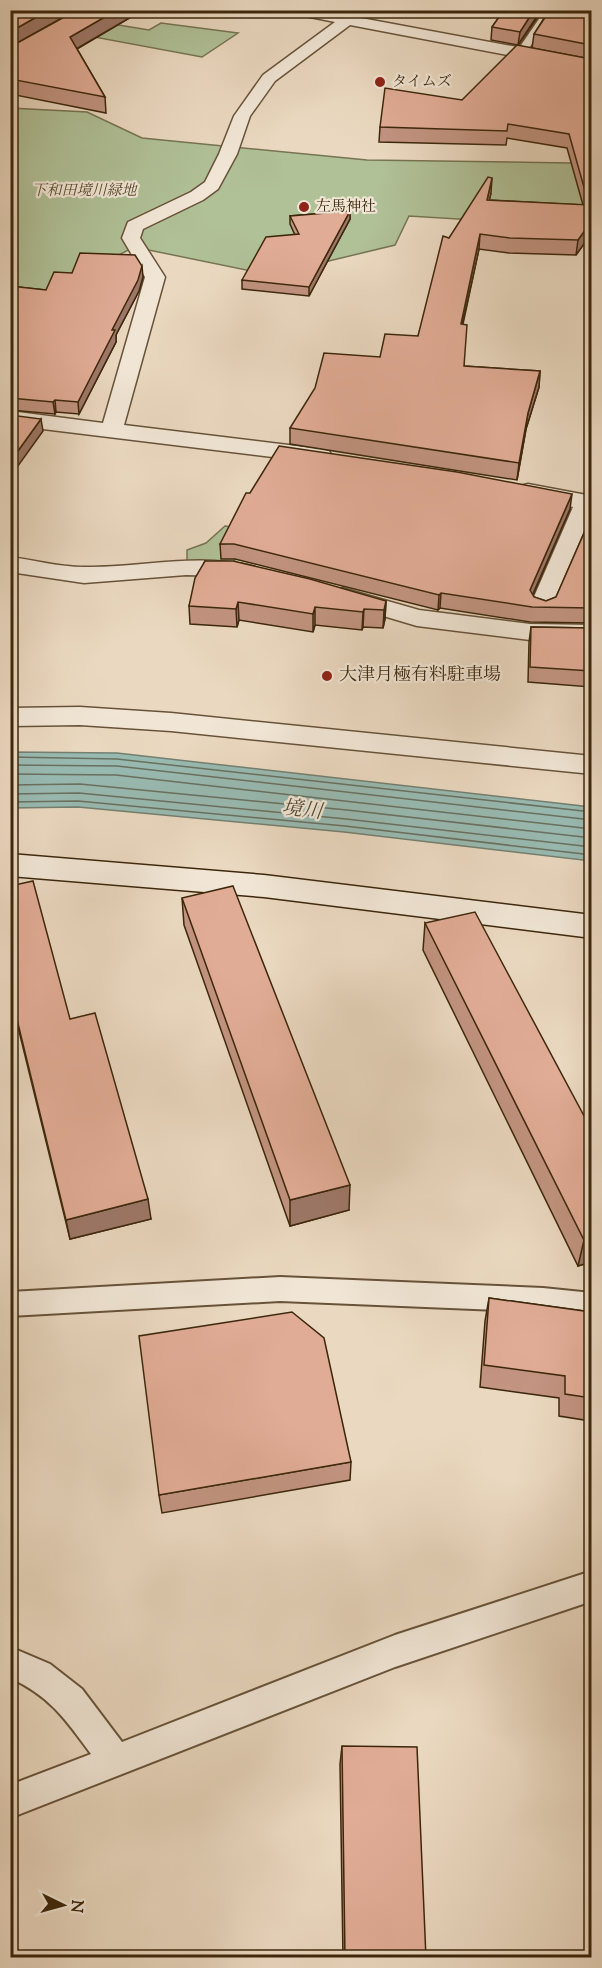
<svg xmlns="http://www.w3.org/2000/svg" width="602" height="1968" font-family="'Sorts Mill Goudy','Noto Serif JP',serif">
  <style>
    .green { fill: #b0c097; stroke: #767452; stroke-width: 1.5 }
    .water { fill: #98bab2; stroke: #747f70; stroke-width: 1.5 }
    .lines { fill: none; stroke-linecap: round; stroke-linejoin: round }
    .shore { stroke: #6a705f; stroke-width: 1.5 }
    .lane-casing { stroke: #685339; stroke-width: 4 }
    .street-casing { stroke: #685339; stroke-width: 3 }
    .secondary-casing { stroke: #3d270c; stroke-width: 3 }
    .lane { fill: #f1e6d6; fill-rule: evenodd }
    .street { fill: #f1e6d6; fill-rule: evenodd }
    .secondary { fill: #f1e6d6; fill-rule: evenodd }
    .wall { fill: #c29481; stroke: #3d270c; stroke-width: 1.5 }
    .shaded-wall { fill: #9e7869; stroke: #3d270c; stroke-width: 1.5 }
    .building { fill: #e1ac96; stroke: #3d270c; stroke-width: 1.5 }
    .poi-dot { fill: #8f2418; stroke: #f1e6d6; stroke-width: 2 }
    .labels { text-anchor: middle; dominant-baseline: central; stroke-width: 4.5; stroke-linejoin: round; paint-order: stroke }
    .far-poi-label { font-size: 15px; fill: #3d270c; stroke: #f1e6d6; text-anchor: start }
    .far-park-label { font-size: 15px; font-style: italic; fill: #5a4d2f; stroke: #f1e6d6 }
    .poi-label { font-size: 18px; fill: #3d270c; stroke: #f1e6d6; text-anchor: start }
    .water-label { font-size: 20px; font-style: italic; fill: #544c36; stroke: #f1e6d6 }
  </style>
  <rect width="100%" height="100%" fill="#ead8c0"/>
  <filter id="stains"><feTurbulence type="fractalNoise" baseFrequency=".00333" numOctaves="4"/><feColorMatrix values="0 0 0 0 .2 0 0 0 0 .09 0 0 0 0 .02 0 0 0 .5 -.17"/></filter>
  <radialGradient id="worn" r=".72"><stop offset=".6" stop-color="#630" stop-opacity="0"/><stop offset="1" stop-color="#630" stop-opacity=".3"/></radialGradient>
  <g class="green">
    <path d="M88,20L149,30L161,23L238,33L202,57L67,32Z"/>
    <path d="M10,108L87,112L142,138L367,160L571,163L591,166V210L491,221L409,216L395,245L271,275L134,247L65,283L11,331Z"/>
    <path d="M225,526L254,530L233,563L187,561V550L206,543Z"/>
  </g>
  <path class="water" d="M10,752L117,753L591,807V861L344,832L78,807L11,808Z"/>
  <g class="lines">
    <g class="shore">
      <path d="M10,757L117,759L592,812"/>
      <path d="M10,765L117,766L592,820"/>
      <path d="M10,774L116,775L592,829"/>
      <path d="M10,785L80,784L347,810L592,838"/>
      <path d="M10,794L79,793L346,819L592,847"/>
      <path d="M10,802L78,801L345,826L592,855"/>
    </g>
    <defs>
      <g id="lane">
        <path d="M543,13L551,15L524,56H516L515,54Z"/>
        <path d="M280,1277L543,1288L592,1293V1317L543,1312L280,1301L10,1316V1292Z"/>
        <path d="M592,1571V1601L395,1667L10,1818V1785L91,1754C66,1720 50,1696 10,1678V1647L50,1664L82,1689L122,1742L395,1635Z"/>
      </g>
      <g id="street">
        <path d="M288,10H321L345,15L353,10H371L361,18L592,61V71L350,25L275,81L250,116L237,154L218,189L203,200L143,229L140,238L165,277L124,425L321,449L329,451L332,456L329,461L321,463L10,425V411L103,423L145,277L122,238L128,222L191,192L205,182L219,154L234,116L263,75L335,22L295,14Z"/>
        <path d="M528,484L592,496V520L556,606L552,611L543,614L534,611L530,606L573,507L520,496L516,491L520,486Z"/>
        <path d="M10,557C35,560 59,567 84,567C141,568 198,552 255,567L259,572L255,577L246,580L227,576L186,575L84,583L10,572Z"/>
        <path d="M342,588L419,610L530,624L592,625V641L530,640L417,626L333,601L329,596L333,591Z"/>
        <path d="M80,707L171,713L592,756V774L171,731L80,725L10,726V708Z"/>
      </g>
      <path id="secondary" d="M10,854L264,875L592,915V938L264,897L10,876Z"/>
    </defs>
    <use href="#lane" class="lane-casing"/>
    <use href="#street" class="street-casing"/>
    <use href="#secondary" class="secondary-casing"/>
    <use href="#lane" class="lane"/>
    <use href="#street" class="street"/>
    <use href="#secondary" class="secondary"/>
  </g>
  <g class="wall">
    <path d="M10,10H143L77,49L105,97L106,113L10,94Z"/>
    <path d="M504,10H591V59L532,48L534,34L548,12H541L518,45L491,40L492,27Z"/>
    <path d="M591,59V234L576,255L509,253L479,249L463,324L464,366L540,371L539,387L526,429L517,480L290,444V428L380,357L418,336L449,238L491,193L489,200L583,205L567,148L507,138L506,145L379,142L380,127L462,100Z"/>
    <path d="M350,211V219L309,296L242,289V280L295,235L290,224V216Z"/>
    <path d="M72,273L143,277L139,291L116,335V342L79,414L56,412L55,414L10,410V286L46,290Z"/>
    <path d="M570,509L533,595L534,597L546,601L556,597L591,517V623L530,622L440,608L438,610L235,559H221L220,544Z"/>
    <path d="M205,561L386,601L385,619L383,628L363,627L362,630L315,625L313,632L239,620L237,627L190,624L189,606Z"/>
    <path d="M531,627L591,628V687L528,682L529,642Z"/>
    <path d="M10,886L151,1219L70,1239L16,1019L10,1020Z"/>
    <path d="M182,898L349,1210L290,1226L184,925Z"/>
    <path d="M425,923L591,1129V1262L578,1266L423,950Z"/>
    <path d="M489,1298L591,1312V1421L559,1416V1398L480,1387L485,1321Z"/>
    <path d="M351,1462L350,1480L162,1513L159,1495Z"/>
    <path d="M342,1746L426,1958H343L340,1764Z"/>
  </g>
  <g class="shaded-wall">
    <path d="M49,10H76L10,47V32Z"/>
    <path d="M117,10H143L71,52L70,37Z"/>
    <path d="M534,10H541L518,45L520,32Z"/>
    <path d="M492,178L491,193L486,215L487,200Z"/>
    <path d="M350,211V219L309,296V287Z"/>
    <path d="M591,222V234L576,255L578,240Z"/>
    <path d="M480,234L479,249L459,340L461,324Z"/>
    <path d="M142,266L143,277L139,291L116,335V342L79,414L78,402Z"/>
    <path d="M540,371L539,387L526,429L517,480L519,463L528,413Z"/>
    <path d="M55,400L56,412L55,414L53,402Z"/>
    <path d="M41,419L43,431L10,477V462Z"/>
    <path d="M572,494L570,509L528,605L530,590Z"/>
    <path d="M441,593L440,608L438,610L439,595Z"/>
    <path d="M386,601L385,619L383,628L384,610Z"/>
    <path d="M238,602L239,620L237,627L236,609Z"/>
    <path d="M315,607V625L313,632V614Z"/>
    <path d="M364,609L363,627L362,630L363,612Z"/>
    <path d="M10,999H12L16,1019L10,1020Z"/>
    <path d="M350,1185L349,1210L290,1226V1200Z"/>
    <path d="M148,1199L151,1219L70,1239L66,1220Z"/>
    <path d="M591,1238V1262L578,1266L584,1240Z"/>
  </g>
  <g class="building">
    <path d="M10,10H49L10,32Z"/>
    <path d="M77,10H117L70,37L105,97L10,79V47Z"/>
    <path d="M504,10H534L520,32L492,27Z"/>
    <path d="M550,10H591V45L534,34Z"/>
    <path d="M517,45L591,59V222L578,240L510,238L480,234L461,324L467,325L464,366L540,371L528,413L519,463L290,428L315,388L324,353L380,357L385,334L418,336L443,236L449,238L488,177L492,178L487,200L589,205L569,134L508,124L507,131L380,127L385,88L462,100Z"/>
    <path d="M350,211L309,287L242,280L266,237L299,234L290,216Z"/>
    <path d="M80,253L135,255L142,266L138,280L112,330H115L78,402L55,400L53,402L10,398V286L46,290L54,272L72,273Z"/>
    <path d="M10,415L41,419L10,462Z"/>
    <path d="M279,446L457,472L572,494L530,590L534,597L546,601L556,597L591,517V608L532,607L441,593L439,595L234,544H220L246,493H250Z"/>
    <path d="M205,561H233L310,579L386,601L384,610L364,609L363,612L315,607L313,614L238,602L236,609L189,606L195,578Z"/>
    <path d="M531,627L591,628V671L530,667Z"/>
    <path d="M33,881L70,1019L95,1013L148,1199L66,1220L12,999H10V886Z"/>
    <path d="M233,886L350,1185L290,1200L182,898Z"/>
    <path d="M475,912L591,1129V1238L584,1240L425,923Z"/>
    <path d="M489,1298L591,1312V1398L565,1394V1376L484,1365Z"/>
    <path d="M292,1312L324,1338L351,1462L159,1495L139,1336Z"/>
    <path d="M342,1746L417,1747L426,1958H345Z"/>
  </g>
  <g class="poi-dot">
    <circle cx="380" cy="82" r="6"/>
    <circle cx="304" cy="207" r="6"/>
    <circle cx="327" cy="676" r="6"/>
  </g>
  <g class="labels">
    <g class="far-poi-label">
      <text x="392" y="82">タイムズ</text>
      <text x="316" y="207">左馬神社</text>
    </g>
    <g class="far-park-label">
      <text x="84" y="191">下和田境川緑地</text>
    </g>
    <g class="poi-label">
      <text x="339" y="676">大津月極有料駐車場</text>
    </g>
    <g class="water-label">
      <text transform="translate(302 811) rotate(7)">境川</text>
    </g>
  </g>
  <rect width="602" height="1968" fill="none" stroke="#ead8c0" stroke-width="36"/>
  <rect x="12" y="12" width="578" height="1944" fill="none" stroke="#3d270c" stroke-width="3"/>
  <rect x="18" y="18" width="566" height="1932" fill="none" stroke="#3d270c" stroke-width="1.5"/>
  <g transform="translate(63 1905) rotate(95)" stroke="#f1e6d6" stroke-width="4.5" paint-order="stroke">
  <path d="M0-4.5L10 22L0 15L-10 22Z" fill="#3d270c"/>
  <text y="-9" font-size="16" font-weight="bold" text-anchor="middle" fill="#3d270c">N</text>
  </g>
  <rect width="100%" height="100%" filter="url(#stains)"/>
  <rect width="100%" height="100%" fill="url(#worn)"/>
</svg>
